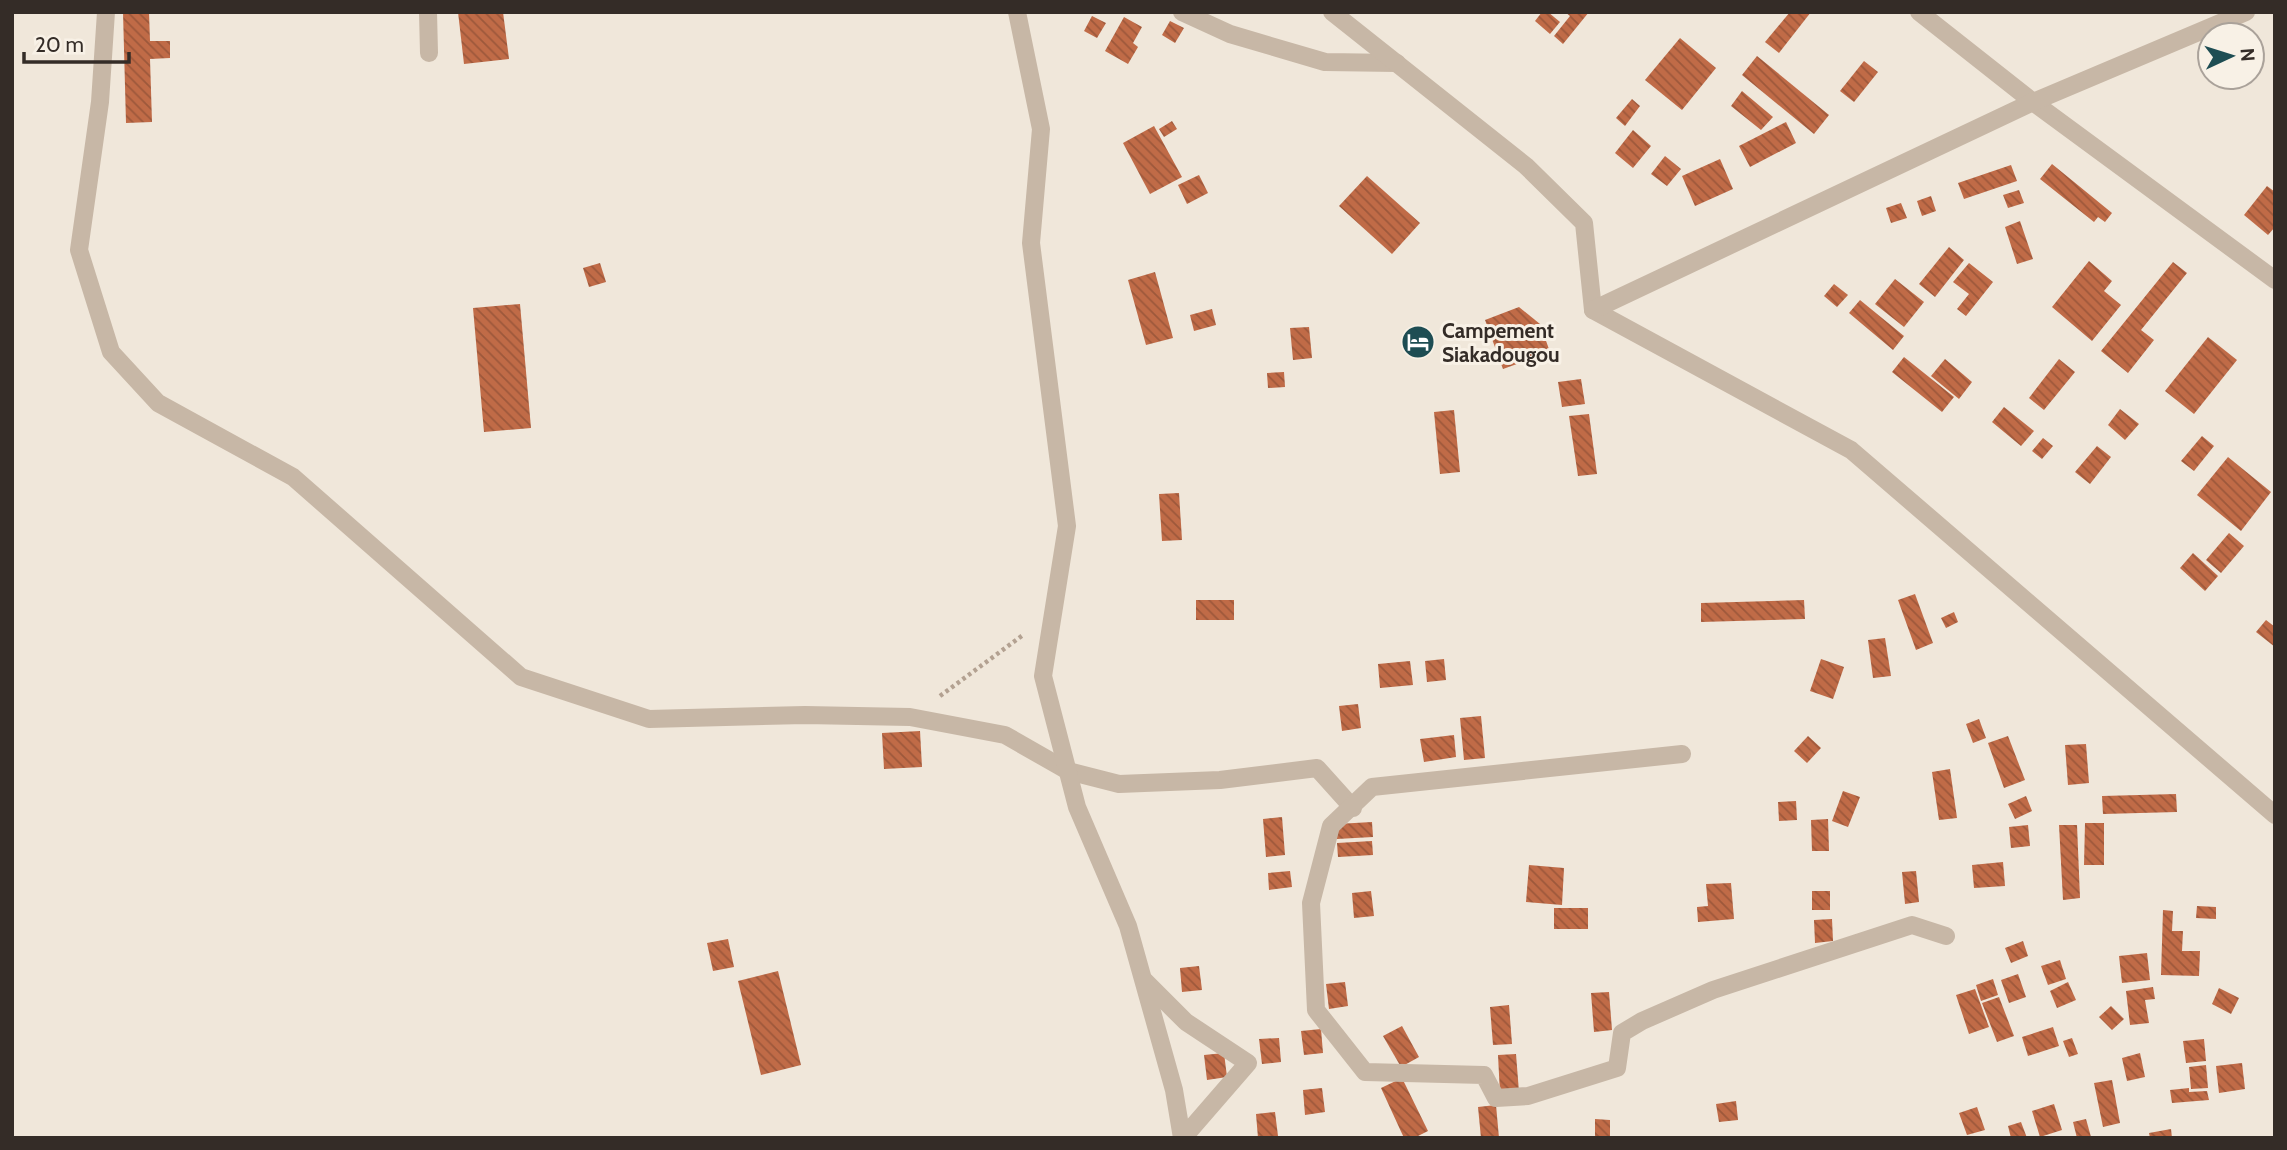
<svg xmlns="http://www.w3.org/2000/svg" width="2287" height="1150" font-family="Cabin,sans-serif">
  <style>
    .building { fill: url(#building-back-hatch) }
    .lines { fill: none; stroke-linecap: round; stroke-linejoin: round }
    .path { stroke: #b3a191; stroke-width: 4.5; stroke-dasharray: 3.5 3.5; stroke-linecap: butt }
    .minor { stroke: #c7b7a6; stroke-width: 18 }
    .labels { text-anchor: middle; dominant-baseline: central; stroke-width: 6; stroke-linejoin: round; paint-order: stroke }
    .poi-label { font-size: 21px; font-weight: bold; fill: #342c27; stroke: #f8f1e6; text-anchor: start }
  </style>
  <defs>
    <pattern id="building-back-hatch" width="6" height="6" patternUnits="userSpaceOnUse" patternTransform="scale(1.75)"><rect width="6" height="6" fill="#c06b47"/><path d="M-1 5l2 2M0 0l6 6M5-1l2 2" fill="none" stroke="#9d583b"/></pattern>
  </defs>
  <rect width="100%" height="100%" fill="#f0e7da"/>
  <g class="building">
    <path d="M123,12H149L150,41H170V58L150,59L152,122L126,123Z"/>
    <path d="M458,12H503L509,59L464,64Z"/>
    <path d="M1542,12H1548L1560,22L1550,34L1535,21Z"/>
    <path d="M1565,12H1589L1563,44L1554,36L1570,16Z"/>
    <path d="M1790,12H1811L1779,53L1765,42Z"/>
    <path d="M1092,16L1106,23L1097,38L1084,31Z"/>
    <path d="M1124,17L1142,27L1133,43L1138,47L1128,64L1105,51Z"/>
    <path d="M1170,21L1184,28L1175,43L1162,35Z"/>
    <path d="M1680,38L1716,68L1682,110L1645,80Z"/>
    <path d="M1757,56L1829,115L1814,134L1742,75Z"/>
    <path d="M1864,61L1878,72L1854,102L1840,91Z"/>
    <path d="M1742,91L1773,117L1761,130L1731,106Z"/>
    <path d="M1632,99L1640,106L1625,126L1616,118Z"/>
    <path d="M1172,121L1177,129L1164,137L1159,129Z"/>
    <path d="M1786,122L1796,143L1750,167L1739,146Z"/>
    <path d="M1154,126L1182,177L1150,194L1123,143Z"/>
    <path d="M1633,130L1651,146L1633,168L1615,153Z"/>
    <path d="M1665,156L1681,169L1667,186L1651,174Z"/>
    <path d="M1720,159L1733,189L1695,206L1682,176Z"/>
    <path d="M2052,164L2112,213L2105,222L2098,217L2094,222L2040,179Z"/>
    <path d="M2011,165L2017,181L1964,199L1958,183Z"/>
    <path d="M1199,175L1208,193L1187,204L1178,185Z"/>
    <path d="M1367,176L1420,223L1392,254L1339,206Z"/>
    <path d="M2267,186L2275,192V227L2268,235L2244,215Z"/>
    <path d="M2019,190L2024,203L2008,208L2003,195Z"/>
    <path d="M1931,196L1936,211L1922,216L1917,201Z"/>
    <path d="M1901,203L1907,218L1891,223L1886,208Z"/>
    <path d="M2020,221L2033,259L2017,264L2005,227Z"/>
    <path d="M1949,247L1964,260L1935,297L1919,284Z"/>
    <path d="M2089,261L2112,281L2104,291L2121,305L2092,341L2052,307Z"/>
    <path d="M2173,262L2187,273L2141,330L2154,340L2128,373L2101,351Z"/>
    <path d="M600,263L606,282L589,287L583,268Z"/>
    <path d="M1969,263L1993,282L1966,316L1957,309L1969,294L1953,282Z"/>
    <path d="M1155,272L1173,338L1146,345L1128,280Z"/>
    <path d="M1895,279L1924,302L1904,327L1875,304Z"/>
    <path d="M1834,284L1848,295L1837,307L1824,296Z"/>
    <path d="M1860,300L1904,336L1893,350L1849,313Z"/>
    <path d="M520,304L531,428L484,432L473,308Z"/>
    <path d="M1519,307L1540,324L1550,352L1503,369L1485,320Z"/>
    <path d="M1212,309L1216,325L1194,331L1190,315Z"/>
    <path d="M1309,327L1312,358L1293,360L1290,328Z"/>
    <path d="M2208,337L2237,360L2194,414L2165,391Z"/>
    <path d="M1904,357L1954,397L1942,412L1892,372Z"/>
    <path d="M1945,359L1972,382L1959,399L1931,376Z"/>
    <path d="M2059,359L2075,372L2044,410L2029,398Z"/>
    <path d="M1284,372L1285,387L1268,388L1267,373Z"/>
    <path d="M1581,379L1585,404L1562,407L1558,382Z"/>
    <path d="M2004,407L2034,431L2021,446L1992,422Z"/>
    <path d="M2120,409L2139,424L2125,440L2108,425Z"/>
    <path d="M1454,410L1460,472L1440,474L1434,412Z"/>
    <path d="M1589,414L1597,474L1578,476L1569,416Z"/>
    <path d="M2202,436L2214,446L2194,471L2181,461Z"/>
    <path d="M2043,438L2053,446L2042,459L2032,451Z"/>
    <path d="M2097,446L2111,457L2090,484L2075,472Z"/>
    <path d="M2228,457L2271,492L2241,531L2197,495Z"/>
    <path d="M1179,493L1182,540L1162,541L1159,494Z"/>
    <path d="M2229,533L2244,546L2221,573L2206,560Z"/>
    <path d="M2193,553L2218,576L2205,591L2180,568Z"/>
    <path d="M1915,594L1933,643L1916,650L1898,600Z"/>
    <rect x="1196" y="600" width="38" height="20"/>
    <path d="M1804,600L1805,619L1701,622V603Z"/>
    <path d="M1954,612L1958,622L1946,628L1941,618Z"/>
    <path d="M2266,620L2275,627V647L2256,632Z"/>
    <path d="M1885,638L1891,676L1873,678L1868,640Z"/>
    <path d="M1444,659L1446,680L1427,682L1425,661Z"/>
    <path d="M1821,659L1844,667L1833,699L1810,691Z"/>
    <path d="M1410,661L1413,685L1380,688L1378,664Z"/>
    <path d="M1358,704L1361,728L1342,731L1339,706Z"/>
    <path d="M1481,716L1485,758L1464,760L1460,718Z"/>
    <path d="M1979,719L1986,738L1973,743L1966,724Z"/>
    <path d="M920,731L922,767L884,769L882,733Z"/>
    <path d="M1454,735L1456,757L1424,762L1420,739Z"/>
    <path d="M1808,736L1821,748L1807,763L1794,751Z"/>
    <path d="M2008,736L2025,780L2004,788L1988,743Z"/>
    <path d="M2086,744L2089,783L2068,785L2065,745Z"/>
    <path d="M1950,769L1957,818L1939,820L1932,772Z"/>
    <path d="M1843,791L1860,797L1848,827L1832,821Z"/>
    <path d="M2176,794L2177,812L2103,814L2102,796Z"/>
    <path d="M2026,796L2032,811L2015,819L2008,804Z"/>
    <path d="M1796,801L1797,820L1779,821L1778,802Z"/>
    <path d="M1282,817L1285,855L1266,857L1263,819Z"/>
    <path d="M1828,819L1829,851H1812L1811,820Z"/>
    <path d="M1372,822L1373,837L1337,839V824Z"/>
    <path d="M2085,823H2104V865H2084Z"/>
    <path d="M2028,825L2030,846L2011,848L2009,827Z"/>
    <path d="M2059,825H2077L2080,898L2063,900Z"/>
    <path d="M1372,841L1373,855L1338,857L1337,843Z"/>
    <path d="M2003,862L2005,886L1974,888L1972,865Z"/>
    <path d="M1529,865L1564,868L1562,905L1526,902Z"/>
    <path d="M1290,871L1292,887L1269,890L1268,873Z"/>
    <path d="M1916,871L1919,902L1905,904L1902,872Z"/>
    <path d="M1731,883L1734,919L1698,922L1697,907L1708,906L1706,884Z"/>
    <path d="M1371,891L1374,916L1354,918L1352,893Z"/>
    <rect x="1812" y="891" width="18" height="19"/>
    <path d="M2197,906L2216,907V919L2196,918Z"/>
    <rect x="1554" y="908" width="34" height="21"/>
    <path d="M2163,910L2173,911L2172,931H2183L2182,951H2200L2199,976L2161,975Z"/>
    <path d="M1832,919L1833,941L1815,943L1814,920Z"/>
    <path d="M728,939L734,967L713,971L707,943Z"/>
    <path d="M2023,941L2028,956L2011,963L2005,948Z"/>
    <path d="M2147,953L2150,980L2122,983L2119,956Z"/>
    <path d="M2060,960L2066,979L2048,985L2041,966Z"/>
    <path d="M1199,966L1202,990L1182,992L1180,968Z"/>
    <path d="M778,971L801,1065L761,1075L738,981Z"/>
    <path d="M2018,974L2026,997L2009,1003L2001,980Z"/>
    <path d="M1993,979L1998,995L1981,1001L1976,985Z"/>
    <path d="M1345,982L1348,1006L1329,1009L1326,984Z"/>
    <path d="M2068,982L2076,1000L2057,1008L2050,991Z"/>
    <path d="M2153,987L2155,999L2145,1000L2149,1023L2130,1025L2126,991Z"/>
    <path d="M2219,988L2239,998L2231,1014L2212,1004Z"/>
    <path d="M1975,989L1989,1027L1969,1034L1956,995Z"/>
    <path d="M1609,992L1612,1030L1594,1032L1591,993Z"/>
    <path d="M1999,997L2014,1036L1997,1042L1982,1003Z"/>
    <path d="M1509,1005L1512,1044L1493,1045L1490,1007Z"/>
    <path d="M2111,1006L2124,1019L2112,1030L2099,1017Z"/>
    <path d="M1402,1026L1419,1057L1401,1067L1383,1036Z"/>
    <path d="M2053,1027L2059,1046L2028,1056L2022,1037Z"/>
    <path d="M1321,1029L1323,1053L1304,1055L1301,1031Z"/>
    <path d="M1279,1038L1281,1062L1262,1064L1259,1039Z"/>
    <path d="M2072,1038L2078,1054L2069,1057L2063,1041Z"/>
    <path d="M2204,1039L2206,1061L2186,1063L2183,1041Z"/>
    <path d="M1224,1053L1227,1077L1207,1080L1204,1055Z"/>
    <path d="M2140,1053L2145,1077L2127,1081L2122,1058Z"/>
    <path d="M1516,1054L1519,1092L1500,1094L1498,1055Z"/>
    <path d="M2242,1063L2245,1089L2219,1093L2216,1066Z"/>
    <path d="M2206,1065L2208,1088L2191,1089L2189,1067Z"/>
    <path d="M1402,1078L1428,1131L1414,1138H1404L1381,1088Z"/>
    <path d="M2112,1080L2120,1123L2103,1127L2094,1083Z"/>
    <path d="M1322,1088L1325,1112L1305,1115L1303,1090Z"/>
    <path d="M2189,1088V1092L2207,1091L2209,1100L2172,1103L2170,1090Z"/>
    <path d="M1736,1101L1738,1120L1719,1122L1716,1104Z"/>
    <path d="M2054,1104L2062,1130L2040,1137L2032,1111Z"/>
    <path d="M1496,1105L1499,1138H1481L1478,1107Z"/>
    <path d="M1977,1107L1985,1130L1967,1135L1959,1113Z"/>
    <path d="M1275,1112L1278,1136L1258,1138L1256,1114Z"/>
    <path d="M1595,1119L1610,1120V1136H1595Z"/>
    <path d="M2086,1119L2091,1137L2077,1138L2073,1122Z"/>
    <path d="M2021,1122L2027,1138H2011L2008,1126Z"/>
    <path d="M2171,1129L2172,1138H2150L2149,1133Z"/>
  </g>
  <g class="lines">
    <path class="path" d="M940,696L1023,635"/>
    <g class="minor">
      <path d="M106,12L100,102L79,250L111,352L158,403L293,477L521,677L649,719L805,715L910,717L1005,735L1068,771L1119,784L1220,780L1317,768L1353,808"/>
      <path d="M428,12L429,53"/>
      <path d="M1017,12L1041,129L1031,243L1067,526L1043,676L1077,807L1128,926L1174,1090L1182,1138"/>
      <path d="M1182,12L1230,34L1325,62L1397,63"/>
      <path d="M1332,12L1526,166L1584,223L1593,310L1851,450L2275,815"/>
      <path d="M1919,12L2033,102L2275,280"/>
      <path d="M1593,310L2033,102L2246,12"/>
      <path d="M1682,754L1372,787L1331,826L1311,903L1316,1010L1365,1072L1484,1075L1496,1098L1528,1096L1617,1068L1622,1033L1642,1021L1713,990L1912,925L1946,936"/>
      <path d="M1145,981L1186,1022L1248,1063L1183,1138"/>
    </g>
  </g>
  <defs>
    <symbol id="hotel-disc" viewBox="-11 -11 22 22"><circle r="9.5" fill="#1e4d53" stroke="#f8f1e6"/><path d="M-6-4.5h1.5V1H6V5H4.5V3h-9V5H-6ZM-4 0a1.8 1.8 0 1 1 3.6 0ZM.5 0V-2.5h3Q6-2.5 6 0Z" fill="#fff"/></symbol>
  </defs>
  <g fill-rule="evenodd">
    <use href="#hotel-disc" x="1399" y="323" width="38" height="38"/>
  </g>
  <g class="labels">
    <g class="poi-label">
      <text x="1442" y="330">Campement<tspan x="1442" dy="24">Siakadougou</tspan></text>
    </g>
  </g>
  <rect width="2287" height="1150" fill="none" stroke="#342c27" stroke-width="28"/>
  <g transform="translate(2231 56) rotate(86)"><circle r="33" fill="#f8f1e6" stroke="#aaa29a" stroke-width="2"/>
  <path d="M0-5L12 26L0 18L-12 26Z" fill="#1e4d53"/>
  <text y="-10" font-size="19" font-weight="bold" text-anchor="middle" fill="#342c27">N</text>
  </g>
  <path d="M24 52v10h105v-10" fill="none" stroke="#342c27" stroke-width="3.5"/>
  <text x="35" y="52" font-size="21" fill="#342c27" stroke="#f8f1e6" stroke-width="5" paint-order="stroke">20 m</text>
</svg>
